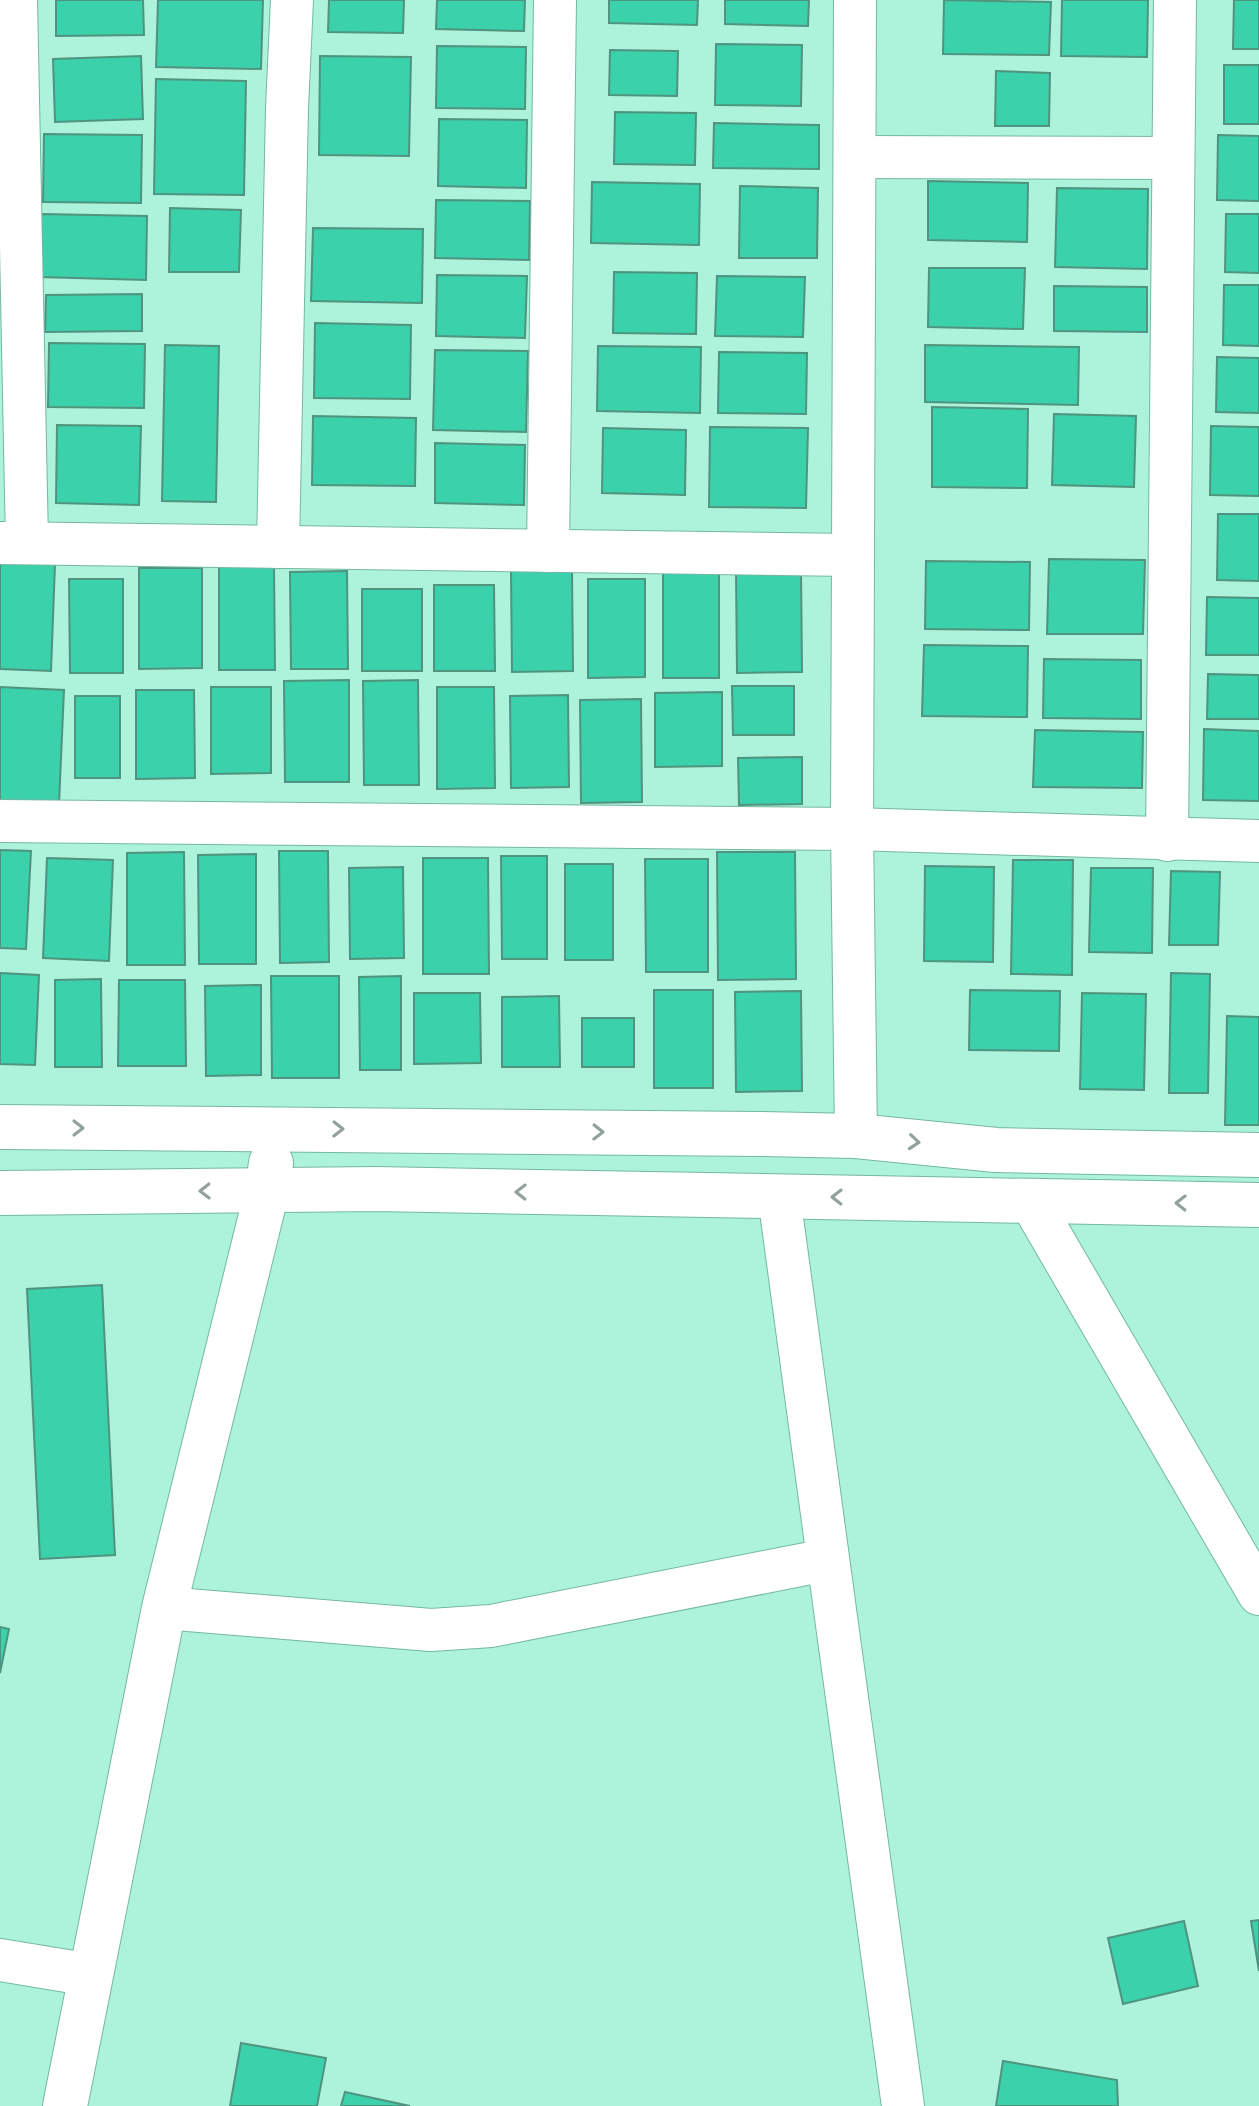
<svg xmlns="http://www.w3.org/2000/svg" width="1259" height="2106" font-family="'IBM Plex Sans',sans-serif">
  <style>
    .building { fill: #3ad1ab; stroke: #50937e; stroke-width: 2 }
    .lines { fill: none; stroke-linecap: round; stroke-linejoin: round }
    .minor-casing { stroke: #74b8a2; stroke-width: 44 }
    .tertiary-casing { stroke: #74b8a2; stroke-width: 46 }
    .minor { stroke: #fff; stroke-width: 42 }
    .tertiary { stroke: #fff; stroke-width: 44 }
    .oneway { stroke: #92a19c }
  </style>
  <rect width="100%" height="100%" fill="#adf2db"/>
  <g class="building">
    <path d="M56,0H143L144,35L56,36Z"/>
    <path d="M158,0H263L261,69L156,67Z"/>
    <path d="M329,0H404L403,33L328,32Z"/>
    <path d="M437,0H525L524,31L436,29Z"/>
    <path d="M609,0H698L697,25L609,23Z"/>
    <path d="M725,0H809L808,26L725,24Z"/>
    <path d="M944,0L1051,2L1049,55L943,54Z"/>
    <path d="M1062,0H1148L1147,57L1061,56Z"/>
    <path d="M1234,0H1259V49H1233Z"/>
    <path d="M716,44L802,45L801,106L715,105Z"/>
    <path d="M437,46L526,47L525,109L436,108Z"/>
    <path d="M610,50L678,51L677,96L609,95Z"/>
    <path d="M141,56L143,119L55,122L53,59Z"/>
    <path d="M320,56L411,57L409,156L319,155Z"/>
    <rect x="1224" y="65" width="35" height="59"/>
    <path d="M996,71L1050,73L1049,126H995Z"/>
    <path d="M156,79L246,81L244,195L154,194Z"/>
    <path d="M615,112L696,113L695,165L614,164Z"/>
    <path d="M439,119L527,120L526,188L438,186Z"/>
    <path d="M714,123L819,125V169L713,168Z"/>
    <path d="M44,134L142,135L141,203L43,202Z"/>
    <path d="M1218,135L1259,136V201L1217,200Z"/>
    <path d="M928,181L1028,183L1027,242L928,240Z"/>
    <path d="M592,182L700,184L699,245L591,243Z"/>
    <path d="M740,186L818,188L817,258H739Z"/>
    <path d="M1057,188L1148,189L1147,269L1055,267Z"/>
    <path d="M436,200L530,201L529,260L435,258Z"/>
    <path d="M170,208L241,210L239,272H169Z"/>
    <path d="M41,214L147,216L146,280L40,277Z"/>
    <path d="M1226,214H1259V273L1225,272Z"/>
    <path d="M313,228L423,229L422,303L311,301Z"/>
    <path d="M929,268H1025L1023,329L928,327Z"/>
    <path d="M614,272L697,273L696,334L613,333Z"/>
    <path d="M437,275L527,276L525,338L436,336Z"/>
    <path d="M717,276L805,277L803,337L715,336Z"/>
    <path d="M1224,285H1259V346L1223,345Z"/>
    <path d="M1054,286L1147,287V332L1054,331Z"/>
    <path d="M142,294V331L45,332L46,295Z"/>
    <path d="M315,323L411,325L410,399L314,398Z"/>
    <path d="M49,343L145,344L144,408L48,407Z"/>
    <path d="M165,345L219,346L216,502L162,501Z"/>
    <path d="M925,345L1079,347L1078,405L925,402Z"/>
    <path d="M598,346L701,347L700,413L597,411Z"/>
    <path d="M435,350L528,351L526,432L433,430Z"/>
    <path d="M719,352L807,353L806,414L718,413Z"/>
    <path d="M1217,357L1259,358V413L1216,412Z"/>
    <path d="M932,407L1028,409L1027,488L932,487Z"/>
    <path d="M1054,414L1136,416L1134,487L1052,485Z"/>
    <path d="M313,416L416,418L415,486L312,485Z"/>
    <path d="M57,425L141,426L139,505L56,503Z"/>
    <path d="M1211,426L1259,427V496L1210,495Z"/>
    <path d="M710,427L808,428L806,508L709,507Z"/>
    <path d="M603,428L686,430L685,495L602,493Z"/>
    <path d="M435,443L525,445L524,505L435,503Z"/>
    <path d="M1218,514H1259V581L1217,580Z"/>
    <path d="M1049,559L1145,560L1143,634H1047Z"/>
    <path d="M0,561L55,564L51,671L0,669Z"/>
    <path d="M926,561L1030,562L1029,630L925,629Z"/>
    <path d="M274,566L275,670H219V567Z"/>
    <path d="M139,568H202V668L139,669Z"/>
    <path d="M801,569L802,672L737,673L736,570Z"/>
    <path d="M347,571L348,669H291L290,572Z"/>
    <path d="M511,571H572L573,671L512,672Z"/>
    <rect x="663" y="571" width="56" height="107"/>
    <path d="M69,579H123V673H70Z"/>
    <path d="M588,579H645V677L588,678Z"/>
    <path d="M434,585H494L495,671H434Z"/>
    <rect x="362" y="589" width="60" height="82"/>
    <path d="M1207,597L1259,598V655H1206Z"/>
    <path d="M924,645L1028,646L1027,717L922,716Z"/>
    <path d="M1044,659L1141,660V719L1043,718Z"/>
    <path d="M1208,674L1259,675V719H1207Z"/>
    <path d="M349,680V782H285L284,681Z"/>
    <path d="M418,680L419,785H364L363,681Z"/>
    <path d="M732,686H794V735H733Z"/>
    <path d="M0,687L64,690L59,804L0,801Z"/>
    <path d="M211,687H271V773L211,774Z"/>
    <path d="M437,687H494L495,788L437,789Z"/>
    <path d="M136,690H194L195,778L136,779Z"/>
    <path d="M722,692V766L655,767V693Z"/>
    <path d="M568,695L569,787L511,788L510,696Z"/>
    <rect x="75" y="696" width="45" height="82"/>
    <path d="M641,699L642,802L581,803L580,700Z"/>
    <path d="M1204,729L1259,731V801L1203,800Z"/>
    <path d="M1035,730L1143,732L1142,788L1033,787Z"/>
    <path d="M802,757V804L739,805L738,758Z"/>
    <path d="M0,850L31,851L26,949L0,948Z"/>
    <path d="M279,851H328L329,962L280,963Z"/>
    <path d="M184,852L185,965H127V853Z"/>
    <path d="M717,852H795L796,979L718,980Z"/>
    <path d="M256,854V964H199L198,855Z"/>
    <path d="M501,856H547V959H502Z"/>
    <path d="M47,858L113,860L109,961L43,958Z"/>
    <path d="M423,858H488L489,974H423Z"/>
    <path d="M645,859H708V972H646Z"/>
    <path d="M1013,860H1073L1072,975L1011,974Z"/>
    <rect x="565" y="864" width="48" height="96"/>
    <path d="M925,866L994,867L993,962L924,961Z"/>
    <path d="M403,867L404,958L350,959L349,868Z"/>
    <path d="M1091,868H1153L1152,953L1089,952Z"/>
    <path d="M1171,871L1220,872L1218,945H1169Z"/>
    <path d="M0,973L39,975L35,1065L0,1064Z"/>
    <path d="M1171,973L1210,974L1208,1093H1169Z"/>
    <path d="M271,976H339V1078H272Z"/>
    <path d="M401,976V1070H360L359,977Z"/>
    <path d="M101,979L102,1067H55V980Z"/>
    <path d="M119,980H185L186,1066H118Z"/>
    <path d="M261,985V1075L206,1076L205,986Z"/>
    <rect x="654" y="990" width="59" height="98"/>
    <path d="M970,990L1060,991L1059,1051L969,1050Z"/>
    <path d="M801,991L802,1091L736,1092L735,992Z"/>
    <path d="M414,993H480L481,1063L414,1064Z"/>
    <path d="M1082,993L1146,994L1144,1090L1080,1089Z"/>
    <path d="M559,996L560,1067H502V997Z"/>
    <path d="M1227,1016L1259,1017V1125H1225Z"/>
    <rect x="582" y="1018" width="52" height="49"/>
    <path d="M102,1285L115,1555L40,1559L27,1289Z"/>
    <path d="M0,1627L9,1629L0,1673Z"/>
    <path d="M1259,1920V1971L1251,1921Z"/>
    <path d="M1184,1921L1198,1986L1123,2004L1108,1938Z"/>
    <path d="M241,2043L326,2058L317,2106H230Z"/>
    <path d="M1003,2061L1117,2080L1118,2106H996Z"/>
    <path d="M345,2092L410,2106H341Z"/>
  </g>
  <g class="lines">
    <defs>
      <g id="minor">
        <path d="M16,0L27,543"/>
        <path d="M855,0L852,829L856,1136"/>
        <path d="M855,157L1172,158"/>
        <path d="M0,543L853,555"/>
        <path d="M278,547L287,108L292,0"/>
        <path d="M548,551L555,0"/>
        <path d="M0,821L852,829L1259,841"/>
        <path d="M1167,840L1175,0"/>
        <path d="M779,1196C819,1500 862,1802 903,2106"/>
        <path d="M1030,1200L1259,1594"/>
        <path d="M164,1608L431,1630L491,1626L826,1560"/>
        <path d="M0,1960L91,1975"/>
      </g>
      <g id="tertiary">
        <path d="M0,1127L760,1134L856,1136L996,1150L1259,1155"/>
        <path d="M0,1193L376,1189L1259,1205"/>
        <path d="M65,2106L164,1608L267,1191L271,1163"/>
      </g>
    </defs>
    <use href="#minor" class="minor-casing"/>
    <use href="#tertiary" class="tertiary-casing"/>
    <use href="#minor" class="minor"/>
    <use href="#tertiary" class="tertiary"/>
  </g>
  <defs><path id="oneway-chevron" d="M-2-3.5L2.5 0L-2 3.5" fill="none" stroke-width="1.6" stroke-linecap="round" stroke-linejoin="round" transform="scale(2)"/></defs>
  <g class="oneway">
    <use href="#oneway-chevron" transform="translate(78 1128)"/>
    <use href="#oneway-chevron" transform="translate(338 1129) rotate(1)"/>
    <use href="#oneway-chevron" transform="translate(598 1132) rotate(1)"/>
    <use href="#oneway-chevron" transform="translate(914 1142) rotate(5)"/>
    <use href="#oneway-chevron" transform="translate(205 1191) rotate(179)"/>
    <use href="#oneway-chevron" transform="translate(521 1192) rotate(-179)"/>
    <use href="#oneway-chevron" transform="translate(837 1197) rotate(-179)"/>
    <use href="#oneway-chevron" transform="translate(1181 1203) rotate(-179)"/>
  </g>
</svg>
